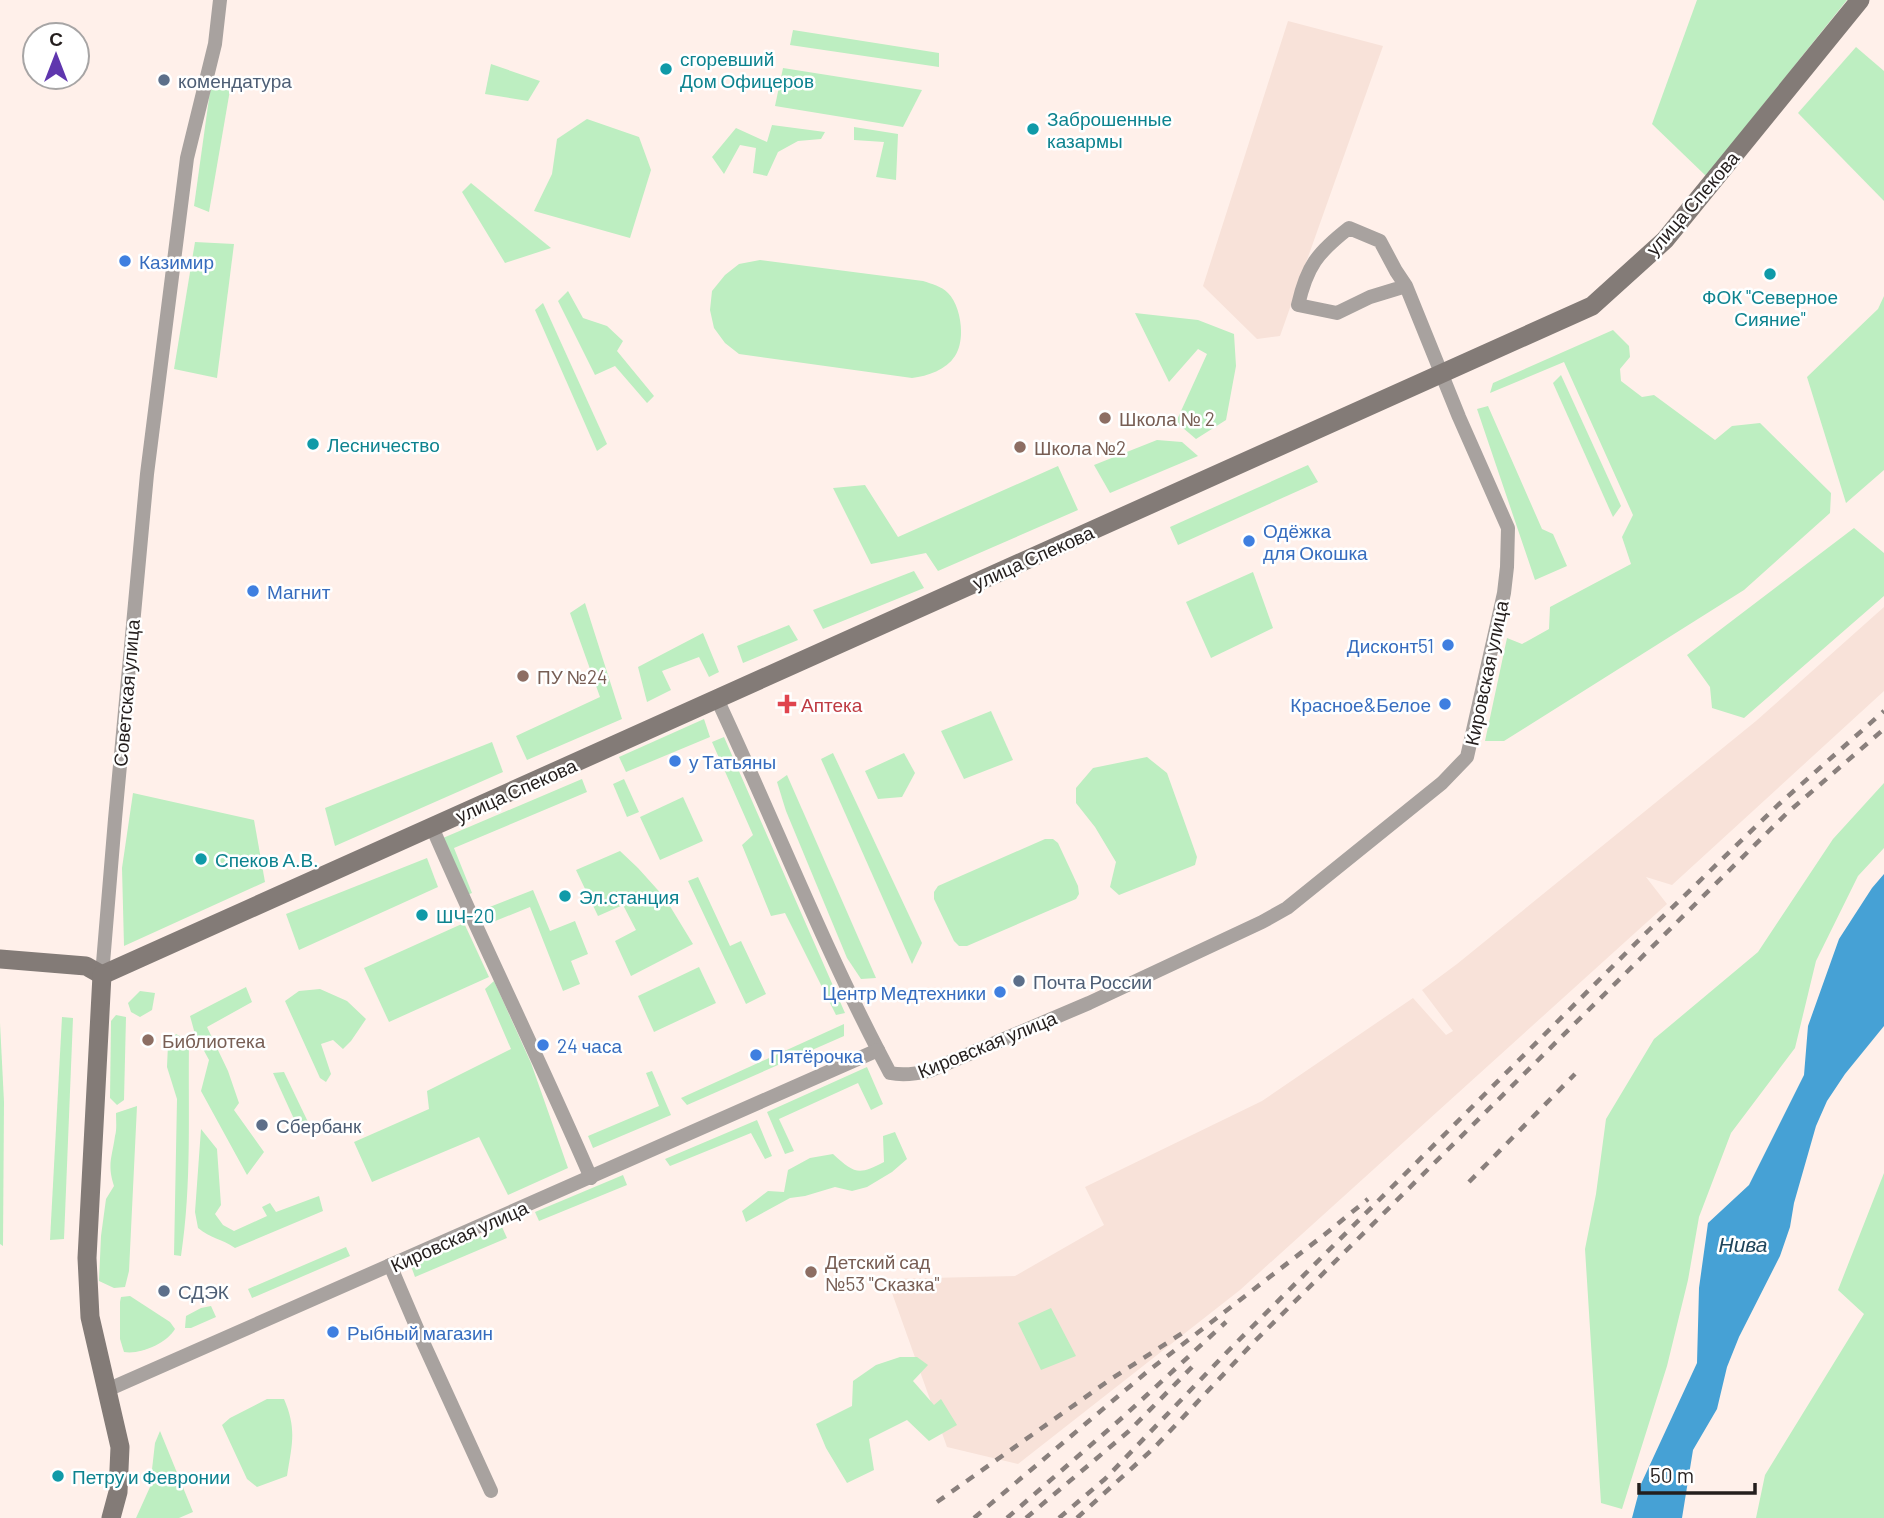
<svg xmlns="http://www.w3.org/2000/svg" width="1884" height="1518" font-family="Barlow,sans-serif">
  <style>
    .built { fill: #f8e2d9 }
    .green { fill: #bdeec1 }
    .water { fill: #46a1d5 }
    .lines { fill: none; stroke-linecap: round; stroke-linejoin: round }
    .street { stroke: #a8a29f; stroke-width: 14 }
    .secondary { stroke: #837b77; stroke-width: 19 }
    .rail { stroke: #8a807d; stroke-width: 4.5; stroke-dasharray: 9 9; stroke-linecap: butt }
    .culture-dot { fill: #0f9aa8; stroke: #fff; stroke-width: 2.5 }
    .service-dot { fill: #5c6f8a; stroke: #fff; stroke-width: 2.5 }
    .shop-dot { fill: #3f7fe0; stroke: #fff; stroke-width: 2.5 }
    .education-dot { fill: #8d6e63; stroke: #fff; stroke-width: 2.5 }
    .health-dot { fill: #e0444e; stroke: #fff; stroke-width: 2.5 }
    .labels { text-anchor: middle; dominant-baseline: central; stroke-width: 5; stroke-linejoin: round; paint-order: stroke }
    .culture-label { font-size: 19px; fill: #0d838f; stroke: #fff; text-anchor: start }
    .service-label { font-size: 19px; fill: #4e5e75; stroke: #fff; text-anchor: start }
    .street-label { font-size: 19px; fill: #241e1d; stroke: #fff }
    .shop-label { font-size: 19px; fill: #366cbe; stroke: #fff; text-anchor: start }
    .education-label { font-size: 19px; fill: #785e54; stroke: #fff; text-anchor: start }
    .health-label { font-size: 19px; fill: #be3a42; stroke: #fff; text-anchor: start }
    .water-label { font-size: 21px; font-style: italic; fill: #1f455c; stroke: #fff }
  </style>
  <rect width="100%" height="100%" fill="#fff0ea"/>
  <g class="built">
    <path d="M1288,21L1383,46L1280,336L1257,339L1203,286Z"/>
    <path d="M1884,607V691L1672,885L1646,877L1667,904L1240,1290L1018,1464L947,1447L887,1279L1015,1276L1104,1225L1085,1187L1262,1101L1413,998L1446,1035L1453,1031L1422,990L1457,964L1756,721Z"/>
  </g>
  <g class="green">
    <path d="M1697,0H1847L1706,176L1652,124Z"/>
    <path d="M793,30L939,53V67L790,45Z"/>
    <path d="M1856,47L1884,71V201L1798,113Z"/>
    <path d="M491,64L540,81L528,101L485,94Z"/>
    <path d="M783,68L922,90L903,127L775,106Z"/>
    <path d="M211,84L230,90L209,212L194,206Z"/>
    <path d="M587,119L639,137L651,170L630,238L534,211L552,174L557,139Z"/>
    <path d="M772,125L825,132L821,139L798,141L778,152L767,176L753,173L756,148L740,145L724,174L712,157L736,128L767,142Z"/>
    <path d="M854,127L898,134L896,180L876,177L884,142L854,140Z"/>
    <path d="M471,183L551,248L505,263L462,192Z"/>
    <path d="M195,242L234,244L217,378L174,369Z"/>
    <path d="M760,260L923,281C932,284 941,286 948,293C961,306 966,339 955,356C946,370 928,376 912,378L739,354L725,343L714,328L710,310L712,291L725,275L739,264Z"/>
    <path d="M568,291L583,318L607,326L623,341L617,351L654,396L647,403L615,366L595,375L558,301Z"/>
    <path d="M1884,296V470L1846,503L1807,377L1878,309Z"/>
    <path d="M543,303L607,444L597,451L535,310Z"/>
    <path d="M1135,313L1198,320L1234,334L1236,366L1226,420L1196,439L1176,422L1207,354L1198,349L1169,382Z"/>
    <path d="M1613,330L1629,346L1630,357L1620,369L1621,381L1642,397L1654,395L1715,440L1732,426L1760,423L1831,493L1830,513L1744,590L1504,741H1485L1507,638L1522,644L1549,629L1550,607L1631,564L1622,537L1633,515L1564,362L1490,393L1493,383Z"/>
    <path d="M1561,375L1621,506L1613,517L1553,383Z"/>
    <path d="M1488,406L1542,529L1553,534L1567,566L1535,580L1477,409Z"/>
    <path d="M1157,440L1182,442L1198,456L1110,493L1094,465Z"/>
    <path d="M1308,465L1318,482L1178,545L1170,527Z"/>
    <path d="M1058,466L1078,510L938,571L926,553L871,564L833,488L865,485L898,537Z"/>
    <path d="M1854,528L1884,553V596L1744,718L1712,708L1710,687L1687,655Z"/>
    <path d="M914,571L924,588L823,629L813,610Z"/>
    <path d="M1253,572L1273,628L1211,658L1186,602Z"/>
    <path d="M585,603L622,719L527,760L516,736L600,697L570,613Z"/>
    <path d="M789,625L798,640L743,663L737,646Z"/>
    <path d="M703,633L719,672L709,677L699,657L662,671L671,690L647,702L638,667Z"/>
    <path d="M991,711L1013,760L964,779L941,731Z"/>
    <path d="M704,719L710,737L626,772L619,757Z"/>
    <path d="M724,737L845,1013L836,1015L785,913L771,916L742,845L753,835L712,742Z"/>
    <path d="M492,742L503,772L335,846L325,808Z"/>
    <path d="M833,753L922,943L912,964L821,759Z"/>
    <path d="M904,753L915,773L902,797L878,799L865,771Z"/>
    <path d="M1147,757L1167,773L1197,857L1195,865L1119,895L1110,887L1116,862L1095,827L1076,803V788L1093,768Z"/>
    <path d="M787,775L876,978L861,979L847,958L786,811L777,782Z"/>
    <path d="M582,779L587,792L454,848L472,893L467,895L443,838Z"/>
    <path d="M624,779L639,812L627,817L613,784Z"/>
    <path d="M1884,783V848L1858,876L1816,961L1795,1048L1731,1133L1699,1217L1688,1280L1667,1366L1622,1509L1601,1503L1585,1249L1596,1194L1606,1119L1654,1039L1758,952L1833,839Z"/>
    <path d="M133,793L254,820L265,882L124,946L122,868Z"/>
    <path d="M683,797L703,841L660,860L640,817Z"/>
    <path d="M1045,839H1053L1058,843L1078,886L1079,894L1076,899L967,946H959L954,941L934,899V892L938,886Z"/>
    <path d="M620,851L638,868L665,898L693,944L631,976L615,941L636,930L623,905L598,916L576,870Z"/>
    <path d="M427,858L438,887L299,950L286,914Z"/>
    <path d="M698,877L730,946L741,941L766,994L746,1004L688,881Z"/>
    <path d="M533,890L550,931L575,921L588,954L571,961L580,984L563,991L530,907L488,924L482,910Z"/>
    <path d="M464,923L489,977L389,1022L364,968Z"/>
    <path d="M699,967L716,1003L654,1032L638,996Z"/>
    <path d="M494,981L531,1063L568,1168L508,1195L479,1137L372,1182L354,1142L429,1109L427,1091L511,1049L485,989Z"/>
    <path d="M246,987L252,1002L207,1027L228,1071L239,1103L234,1110L264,1152L247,1175L201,1091L209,1060L195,1034L190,1016Z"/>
    <path d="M320,989L347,1001L366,1019L351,1041L343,1049L333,1040L321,1044L331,1074L326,1082L320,1078L285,1001L299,991Z"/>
    <path d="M140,991L155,993L152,1010L140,1017L131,1012L128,1003Z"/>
    <path d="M116,1015L126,1017L124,1100L117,1105L110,1098L111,1021Z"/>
    <path d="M62,1017L73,1018L64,1239L50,1240Z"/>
    <path d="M0,1023L4,1102L3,1246L0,1244Z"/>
    <path d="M844,1024V1036L687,1105L681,1098Z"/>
    <path d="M176,1034L189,1041C188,1112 192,1184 181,1256L174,1255L177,1099L167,1067L168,1044Z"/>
    <path d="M867,1067L883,1104L871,1110L858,1083L779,1119L794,1151L785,1154L767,1112Z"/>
    <path d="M652,1071L671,1115L593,1148L588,1136L659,1106L646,1073Z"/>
    <path d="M284,1072L308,1122L299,1130L273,1073Z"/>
    <path d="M137,1106L129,1271L125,1287L114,1288L99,1281L101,1236L106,1199L114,1186C107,1164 112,1158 115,1136C117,1129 116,1121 116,1113Z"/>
    <path d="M757,1120L772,1156L765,1159L751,1133L670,1166L665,1159Z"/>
    <path d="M201,1129L217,1149L221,1205L215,1214L223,1225L234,1231L267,1216L262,1207L270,1203L276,1212L319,1196L323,1211L235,1248C221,1238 211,1239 198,1228L195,1212Z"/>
    <path d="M895,1132L907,1159L892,1172L867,1187L852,1191L835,1187L805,1196L790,1198L746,1222L742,1211L768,1191L784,1192L788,1170L810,1158L833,1154C854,1173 858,1176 884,1162L883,1136Z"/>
    <path d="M1884,1173V1518H1756L1765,1475L1864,1314L1838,1290Z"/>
    <path d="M623,1175L627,1185L539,1221L535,1212Z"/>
    <path d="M502,1227L507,1238L415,1277L411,1266Z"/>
    <path d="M346,1247L350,1256L252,1298L248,1289Z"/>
    <path d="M130,1296L170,1322L175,1329C167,1343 140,1355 124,1352L120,1339V1302L121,1297Z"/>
    <path d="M211,1306L216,1317L191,1328H185L186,1316L201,1308Z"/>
    <path d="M1051,1308L1076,1356L1041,1370L1018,1323Z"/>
    <path d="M900,1357H917L928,1365L913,1381L934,1405L941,1399L957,1425L929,1441L907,1420L869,1439L874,1470L847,1483L826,1448L816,1424L852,1406L853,1381L876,1365Z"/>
    <path d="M267,1399H284C297,1429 292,1444 287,1476L257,1487L247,1479L222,1425L230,1418Z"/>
    <path d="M160,1431L193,1512L179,1518H136L150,1487L155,1443Z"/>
  </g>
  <path class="water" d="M1884,874V1026L1845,1074L1827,1101L1816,1126L1794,1203L1790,1227L1780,1256L1739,1337L1727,1367L1717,1409L1693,1450L1682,1518H1632L1641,1484L1697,1363L1699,1288L1708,1223L1749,1185L1804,1075L1808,1026L1839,939L1872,888Z"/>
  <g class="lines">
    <g class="street">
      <path d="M717,699C772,816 819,936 878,1050"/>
      <path d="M432,827C483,945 540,1060 591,1178"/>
      <path d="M102,975L115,819L147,474L187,158L215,44L220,0"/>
      <path d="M390,1265L422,1340L491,1491"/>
      <path d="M107,1390L878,1050L890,1073C904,1076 916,1074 929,1071L1089,1003L1262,922L1287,908L1442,783L1467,757L1504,593L1507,567L1508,528L1459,417L1406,286L1370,297L1337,313L1298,305C1307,266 1317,253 1349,228L1380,241L1396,271L1406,286"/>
    </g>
    <g class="secondary">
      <path d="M0,959L86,966L102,975"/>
      <path d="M102,975L1592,306L1665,240L1860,0"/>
      <path d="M102,975L87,1258L90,1317L120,1447L118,1492L111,1518"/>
    </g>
    <g class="rail">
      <path d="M1469,1182L1575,1074"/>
      <path d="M937,1502L1111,1379L1187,1330"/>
      <path d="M974,1518L1148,1371L1324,1235L1368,1199"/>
      <path d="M1007,1518L1123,1417L1226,1322"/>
      <path d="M1026,1518L1129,1431L1192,1367"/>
      <path d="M1059,1518L1105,1479L1231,1348L1649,930L1778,805L1884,711"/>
      <path d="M1077,1518L1154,1448L1253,1343L1786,814L1884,729"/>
    </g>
  </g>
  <g class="culture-dot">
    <circle cx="666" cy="69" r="7"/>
    <circle cx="1033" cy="129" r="7"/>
    <circle cx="1770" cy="274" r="7"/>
    <circle cx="313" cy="444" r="7"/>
    <circle cx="201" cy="859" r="7"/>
    <circle cx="565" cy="896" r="7"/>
    <circle cx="422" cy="915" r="7"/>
    <circle cx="58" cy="1476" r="7"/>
  </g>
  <g class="service-dot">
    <circle cx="164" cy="80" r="7"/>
    <circle cx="1019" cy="981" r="7"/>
    <circle cx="262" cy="1125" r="7"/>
    <circle cx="164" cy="1291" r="7"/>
  </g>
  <g class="shop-dot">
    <circle cx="125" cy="261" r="7"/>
    <circle cx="1249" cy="541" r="7"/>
    <circle cx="253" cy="591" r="7"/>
    <circle cx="1448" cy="645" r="7"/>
    <circle cx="1445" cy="704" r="7"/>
    <circle cx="675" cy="761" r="7"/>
    <circle cx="1000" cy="992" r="7"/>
    <circle cx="543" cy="1045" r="7"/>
    <circle cx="756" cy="1055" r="7"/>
    <circle cx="333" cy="1332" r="7"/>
  </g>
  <g class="education-dot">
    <circle cx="1105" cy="418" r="7"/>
    <circle cx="1020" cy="447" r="7"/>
    <circle cx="523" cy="676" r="7"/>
    <circle cx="148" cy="1040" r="7"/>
    <circle cx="811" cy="1272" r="7"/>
  </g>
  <path class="health-dot" d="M783.5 693.5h7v7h7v7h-7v7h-7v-7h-7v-7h7z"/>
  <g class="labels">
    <g class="culture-label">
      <text x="680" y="58">сгоревший<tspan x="680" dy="22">Дом Офицеров</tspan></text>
      <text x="1047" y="118">Заброшенные<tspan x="1047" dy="22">казармы</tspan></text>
      <text x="1770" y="296" text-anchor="middle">ФОК "Северное<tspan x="1770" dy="22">Сияние"</tspan></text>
      <text x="327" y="444">Лесничество</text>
      <text x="215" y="859">Спеков А.В.</text>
      <text x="579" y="896">Эл.станция</text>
      <text x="436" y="915">ШЧ-20</text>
      <text x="72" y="1476">Петру и Февронии</text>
    </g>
    <g class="service-label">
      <text x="178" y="80">комендатура</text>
      <text x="1033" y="981">Почта России</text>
      <text x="276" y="1125">Сбербанк</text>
      <text x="178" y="1291">СДЭК</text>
    </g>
    <g class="street-label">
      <text transform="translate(1692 203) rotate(-49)">улица Спекова</text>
      <text transform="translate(1033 557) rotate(-24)">улица Спекова</text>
      <text transform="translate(1486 673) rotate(-78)">Кировская улица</text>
      <text transform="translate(126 693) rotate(-85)">Советская улица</text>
      <text transform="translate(516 790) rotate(-24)">улица Спекова</text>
      <text transform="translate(987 1044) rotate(-22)">Кировская улица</text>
      <text transform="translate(459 1236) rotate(-24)">Кировская улица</text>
    </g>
    <g class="shop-label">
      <text x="139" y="261">Казимир</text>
      <text x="1263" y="530">Одёжка<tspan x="1263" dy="22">для Окошка</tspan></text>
      <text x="267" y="591">Магнит</text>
      <text x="1434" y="645" text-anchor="end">Дисконт51</text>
      <text x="1431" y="704" text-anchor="end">Красное&amp;Белое</text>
      <text x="689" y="761">у Татьяны</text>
      <text x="986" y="992" text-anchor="end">Центр Медтехники</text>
      <text x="557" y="1045">24 часа</text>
      <text x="770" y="1055">Пятёрочка</text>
      <text x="347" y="1332">Рыбный магазин</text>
    </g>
    <g class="education-label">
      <text x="1119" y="418">Школа № 2</text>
      <text x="1034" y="447">Школа №2</text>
      <text x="537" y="676">ПУ №24</text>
      <text x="162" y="1040">Библиотека</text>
      <text x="825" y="1261">Детский сад<tspan x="825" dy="22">№53 "Сказка"</tspan></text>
    </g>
    <g class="health-label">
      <text x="801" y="704">Аптека</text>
    </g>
    <g class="water-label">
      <text x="1743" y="1243">Нива</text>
    </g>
  </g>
  <g transform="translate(56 56)"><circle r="33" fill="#ffffff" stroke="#a7a5a5" stroke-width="2"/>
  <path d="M0-5L12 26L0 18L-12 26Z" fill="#5f36ae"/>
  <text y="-10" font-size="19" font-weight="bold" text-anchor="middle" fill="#241e1d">С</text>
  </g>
  <path d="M1639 1483v10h116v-10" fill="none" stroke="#241e1d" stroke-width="3.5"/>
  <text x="1650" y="1483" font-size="21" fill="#241e1d" stroke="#ffffff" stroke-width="5" paint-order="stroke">50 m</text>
</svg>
